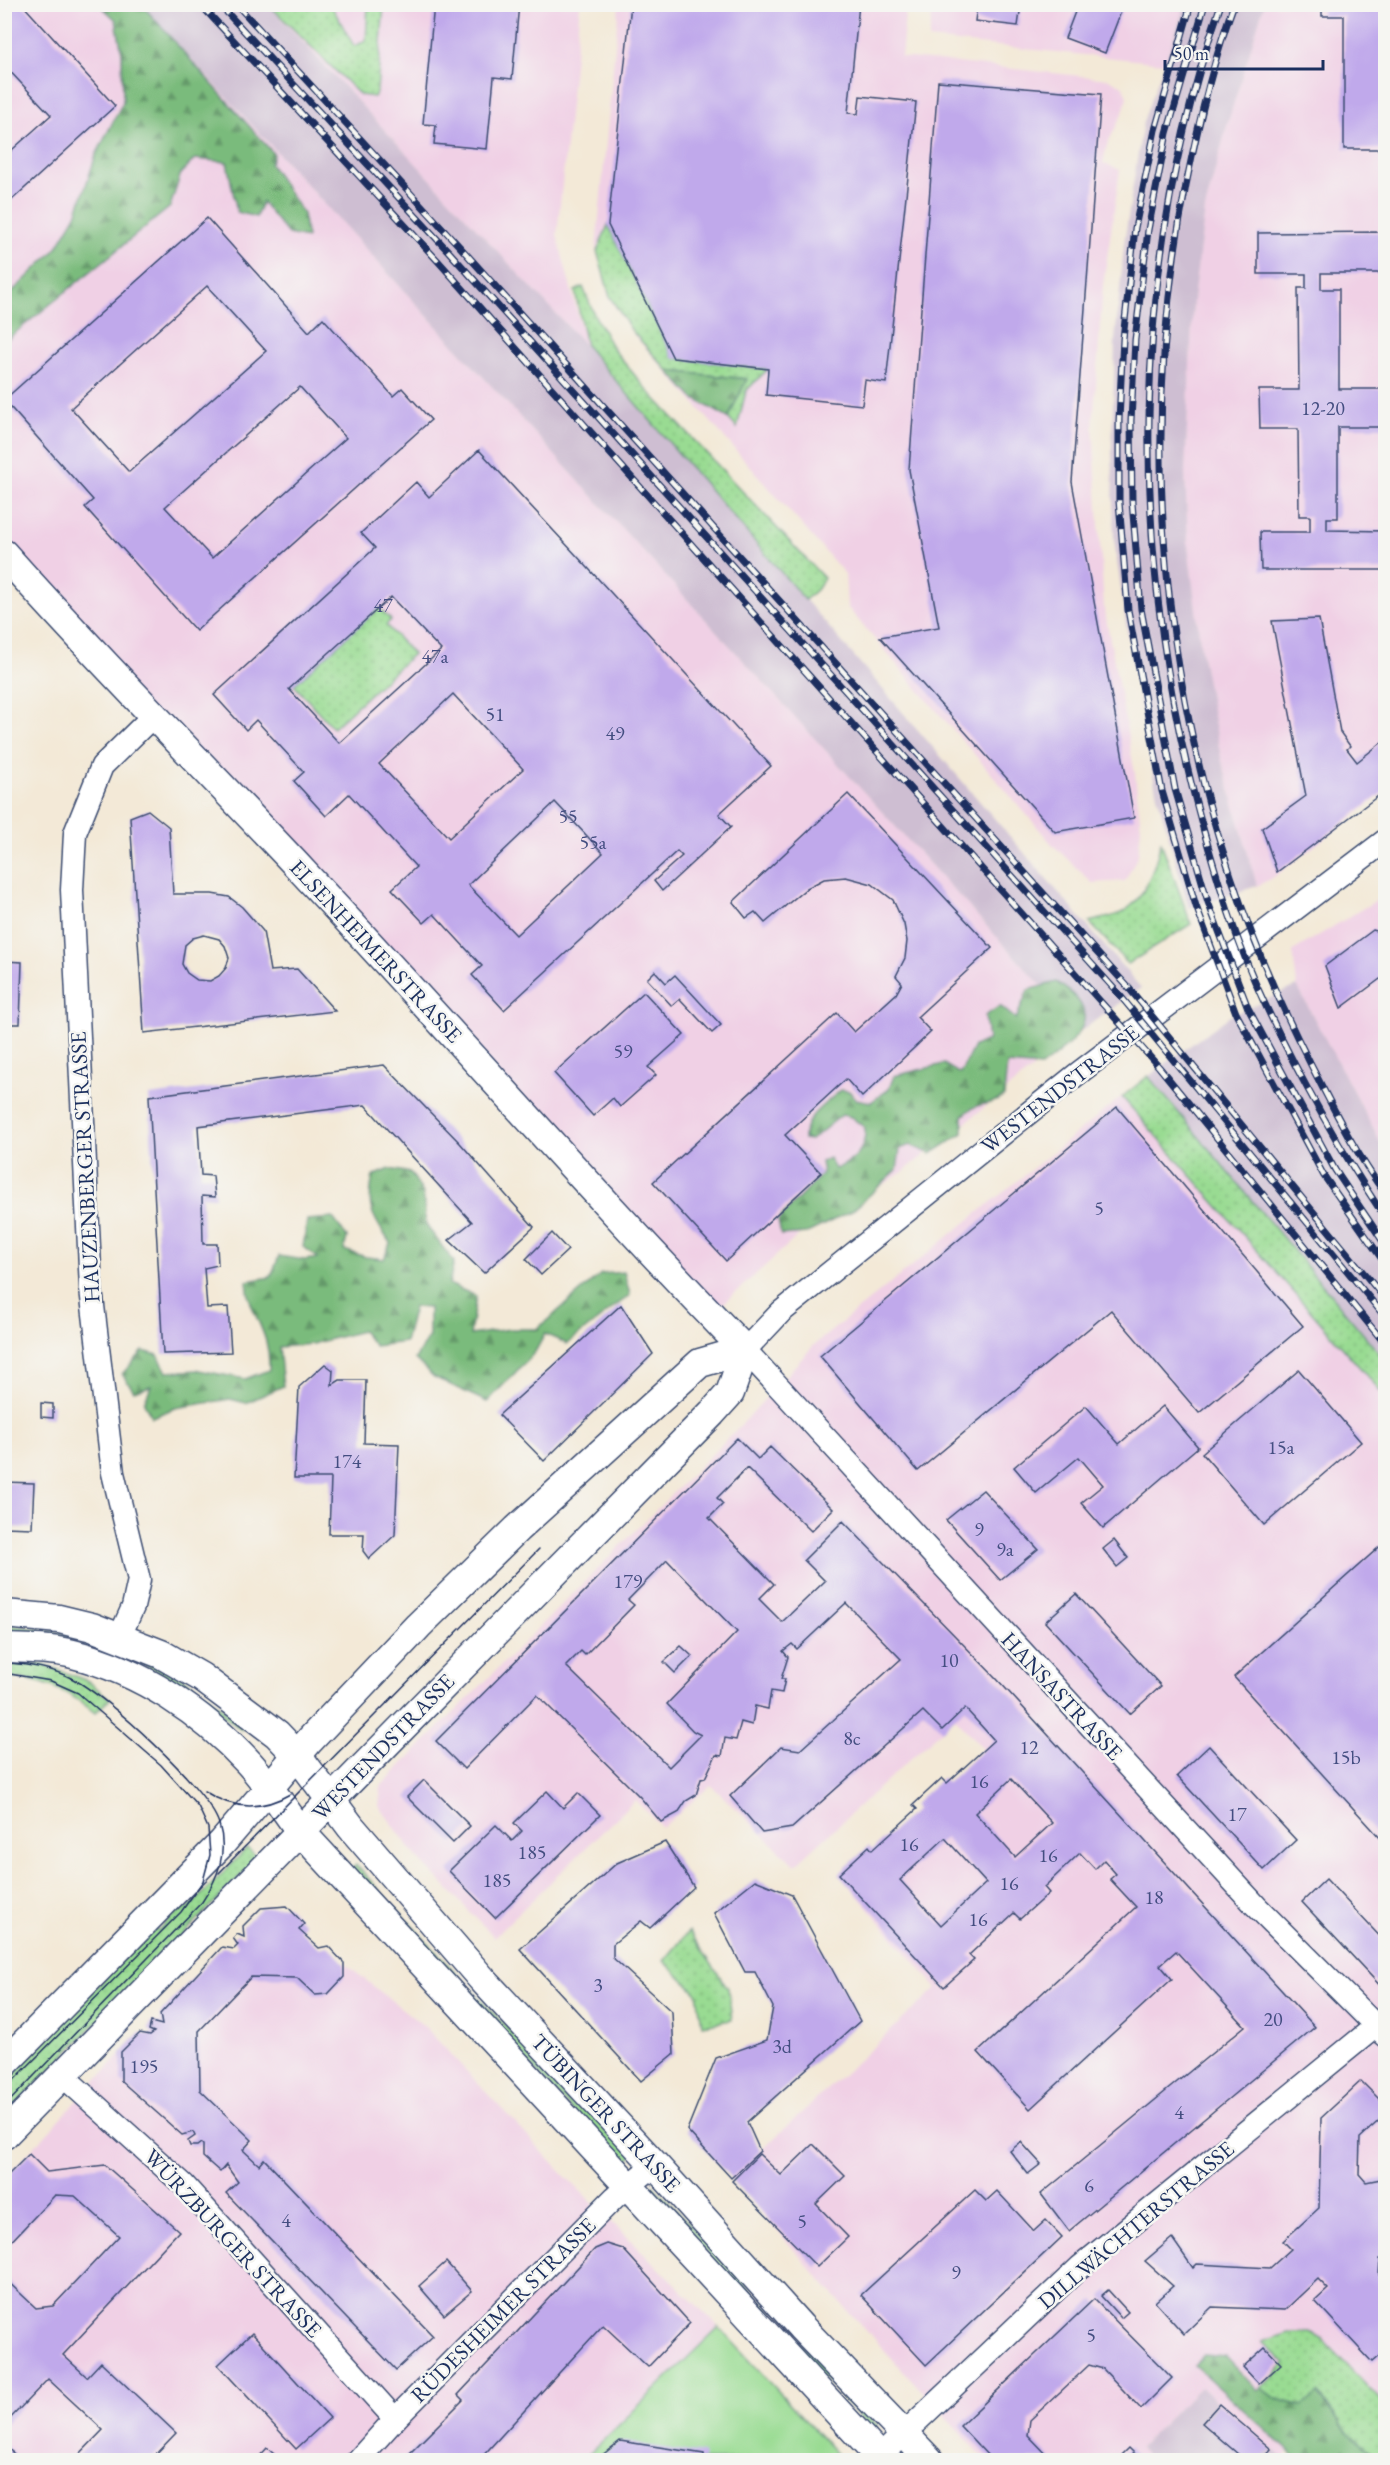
<svg xmlns="http://www.w3.org/2000/svg" width="1390" height="2465" font-family="'EB Garamond',serif">
  <style>
    .built { fill: #f0d0e5 }
    .industrial { fill: #cebed2 }
    .green { fill: url(#green-dots); stroke: #5a8578; stroke-width: 1.5 }
    .forest { fill: url(#forest-firs); stroke: #4a756d; stroke-width: 1.5 }
    .pitch { fill: #99db92; stroke: #5a8578; stroke-width: 1.5 }
    .building { fill: #c0a9eb; fill-rule: evenodd }
    .lines { fill: none; stroke-linecap: round; stroke-linejoin: round }
    .minor-casing { stroke: #3b4b70; stroke-width: 25 }
    .major-casing { stroke: #3b4b70; stroke-width: 31 }
    .minor { stroke: #fff; stroke-width: 22 }
    .major { stroke: #fff; stroke-width: 28 }
    .tram { stroke: #1b2f5e; stroke-width: 1.5 }
    .rail-casing { stroke: #1b2f5e; stroke-width: 7 }
    .rail { stroke: #f6f6f2; stroke-width: 4.5; stroke-dasharray: 14; stroke-linecap: butt }
    .labels { text-anchor: middle; dominant-baseline: central; stroke-width: 5; stroke-linejoin: round; paint-order: stroke }
    .number-label { font-size: 20px; fill: #444e81 }
    .street-label { font-size: 22px; fill: #1b2f5e; stroke: #f6f6f2 }
  </style>
  <defs>
    <pattern id="green-dots" width="8" height="8" patternUnits="userSpaceOnUse" patternTransform="scale(1.5)"><rect width="8" height="8" fill="#99db92"/><path d="M2 2h.1M6 6h.1" fill="none" stroke="#83bc80" stroke-width="1.8" stroke-linecap="round"/></pattern>
    <pattern id="forest-firs" width="22" height="20" patternUnits="userSpaceOnUse" patternTransform="scale(1.5)"><rect width="22" height="20" fill="#7abb7c"/><path d="M5 1l3.5 6h-7zM16 11l3.5 6h-7z" fill="#639869"/></pattern>
  </defs>
  <rect width="100%" height="100%" fill="#f6f6f2"/>
  <filter id="ink" filterUnits="userSpaceOnUse"><feTurbulence type="fractalNoise" baseFrequency=".0167" numOctaves="2"/><feDisplacementMap in="SourceGraphic" scale="12" xChannelSelector="R" yChannelSelector="G"/><feConvolveMatrix kernelMatrix="1 2 1 2 8 2 1 2 1" color-interpolation-filters="sRGB"/></filter>
  <filter id="wash" filterUnits="userSpaceOnUse"><feTurbulence type="fractalNoise" baseFrequency=".008" numOctaves="4" result="noise"/><feDisplacementMap in="SourceGraphic" scale="24" xChannelSelector="R" yChannelSelector="G"/><feGaussianBlur stdDeviation="1.35" result="paint"/><feColorMatrix in="noise" values="0 0 0 0 0 0 0 0 0 0 0 0 0 0 0 0 0 1.4 0 .05"/><feComposite in="paint" operator="in"/></filter>
  <g filter="url(#wash)">
    <rect width="100%" height="100%" fill="#f3e9d7"/>
    <g class="built">
      <path d="M4,5H142L1082,1030L903,1172L858,1201L810,1225L711,1315L5,554Z"/>
      <path d="M268,5H580L557,235L586,346Z"/>
      <path d="M619,5H906L901,57L1109,79L1123,86L1127,97L1124,110L1107,145L1103,163L1120,170L1103,285L1093,427L1104,607L1135,774L1141,828L1138,855L1125,881L1092,883L1052,844L847,607L845,574L635,336L609,298L596,249Z"/>
      <path d="M933,5H1185L1164,63L929,39Z"/>
      <path d="M1264,5H1385V792L1274,877L1257,886L1221,758L1201,650L1188,545L1185,472L1193,300L1205,209L1227,125Z"/>
      <path d="M1385,895V1151L1297,986L1293,951Z"/>
      <path d="M1130,1090L1385,1391V2460H1307L1290,2447L1285,2460L1200,2387L1139,2448L1150,2460H986L849,2312L731,2178L937,1988L839,1874L869,1846L872,1850L917,1809L913,1805L942,1778L947,1783L983,1749L955,1718L795,1865L711,1785L662,1828L635,1800L494,1937L416,1856L379,1806L381,1786L744,1422L814,1345Z"/>
      <path d="M287,1906L304,1924L300,1931L319,1948L328,1946L344,1963L424,2026L563,2174L719,2327L583,2460H5L4,2179L140,2034L150,2035L154,2033L149,2030L151,2022L162,2024L160,2014L222,1947L234,1949L237,1946L233,1938L237,1934L244,1936L243,1926L261,1908Z"/>
    </g>
    <g class="industrial">
      <path d="M142,5H268L586,346L1141,988L1082,1030Z"/>
      <path d="M1185,5H1264L1227,125L1205,209L1193,300L1185,472L1188,545L1201,650L1221,758L1257,886L1189,908L1156,791L1128,638L1114,539L1112,449L1115,340L1125,237L1143,122Z"/>
      <path d="M1297,986L1385,1151V1391L1130,1090L1230,1016Z"/>
      <path d="M1200,2387L1285,2460H1150L1139,2448Z"/>
    </g>
    <g class="green">
      <path d="M269,5H331L354,46L366,41L368,5H384L377,91L374,97L360,95Z"/>
      <path d="M608,225L673,358L768,369L746,391L737,428L728,418L747,379L668,371L632,331L610,297L597,251Z"/>
      <path d="M583,287L594,314L614,350L647,390L824,578L819,587L805,600L586,346L575,291Z"/>
      <path d="M379,608L391,620L386,625L413,654L333,728L294,685Z"/>
      <path d="M1161,842L1191,924L1128,964L1089,922C1100,919 1116,917 1126,910C1147,896 1155,865 1161,842Z"/>
      <path d="M1148,1076L1385,1360V1396L1122,1097Z"/>
      <path d="M4,1624L90,1637L187,1680L245,1726L241,1730L195,1692L135,1659L106,1648L52,1634L27,1639L5,1637Z"/>
      <path d="M5,1659L45,1665L88,1681L110,1699L95,1713C68,1690 40,1679 5,1677Z"/>
      <path d="M247,1848L258,1858L5,2116V2082L152,1929L159,1930L182,1906L188,1909Z"/>
      <path d="M356,1865L487,2007L636,2152L622,2166L352,1869Z"/>
      <path d="M689,1931L728,1988L732,2020L702,2025L697,1993L664,1961Z"/>
      <path d="M653,2185L877,2425L875,2433L647,2190Z"/>
      <path d="M1289,2333H1310L1322,2339L1385,2405V2460H1382L1349,2434L1319,2394L1303,2406L1276,2399L1261,2388L1286,2364L1262,2342Z"/>
    </g>
    <g class="forest">
      <path d="M100,5H142L274,154L270,164L303,214L307,238L288,234L262,202L256,217L237,212L227,162L195,159L181,173L170,207L5,341V299L56,249L76,215L96,155L123,102L122,53L116,20Z"/>
      <path d="M668,371L747,379L728,418L693,398Z"/>
      <path d="M1056,982C1111,1016 1075,1040 1041,1067L1007,1064L1004,1096C991,1108 976,1100 963,1116V1133L931,1154L910,1145L900,1149L897,1170L852,1211L807,1233L781,1235L778,1220L823,1173L821,1162L829,1158L835,1169C855,1161 866,1150 865,1128L851,1117L842,1115L811,1140L804,1139C804,1116 825,1104 841,1090L849,1091L856,1099L871,1102L889,1089L894,1076L944,1064L960,1074L974,1046L988,1040L985,1016L1000,1006L1016,1019L1028,990Z"/>
      <path d="M390,1169L411,1173L423,1193L426,1225L454,1262L449,1284L476,1296L470,1335L509,1329H537L601,1274L624,1272L630,1295L567,1344L545,1334L535,1352L487,1402L434,1377L415,1359L429,1336V1308L414,1307L405,1342L375,1346L362,1331L312,1344L279,1347L283,1386L246,1403L230,1399L175,1408L152,1417L144,1403L151,1386L134,1391L122,1374L143,1351L158,1355L167,1372L199,1370L245,1379L269,1370C271,1329 248,1315 247,1281L271,1277L279,1256L305,1260L318,1258L303,1247L307,1220L333,1218L347,1237L344,1250L366,1257L384,1259L390,1243C372,1215 366,1210 373,1176Z"/>
      <path d="M1204,2355L1226,2357L1258,2391L1261,2388L1276,2399L1302,2406L1318,2394L1349,2434L1382,2460H1299L1194,2365Z"/>
    </g>
    <path class="pitch" d="M719,2327L842,2460H583Z"/>
    <g id="blocks">
      <g class="building">
        <path d="M4,4H22L115,106L4,207V157L51,115L4,65Z"/>
        <path d="M434,4H519L512,79L494,77L487,149L434,144L436,125L423,124Z"/>
        <path d="M631,4H859L848,113L858,114L860,96L916,102L886,383L865,380L862,405L766,395L768,369L673,358L608,225Z"/>
        <path d="M1078,4H1124L1105,53L1065,38Z"/>
        <path d="M1322,4H1386V28H1383L1386,149H1344V16H1322Z"/>
        <path d="M977,5H1021L1018,26L975,21Z"/>
        <path d="M938,81L1101,94L1072,482L1134,818L1055,832L880,637L939,627L909,470Z"/>
        <path d="M207,218L309,332L323,318L393,396L402,388L431,420L196,631L85,507L93,500L4,400ZM207,286L266,351L129,472L71,408ZM300,387L346,438L212,558L165,507Z"/>
        <path d="M1386,232V273H1321V289H1339V389H1386V427H1338V518H1327V530L1386,531V570H1261L1260,532H1310V516H1299L1298,429H1260L1259,390H1299L1298,288H1306V274H1258V233Z"/>
        <path d="M479,450L771,766L719,814L731,827L662,891L654,881L682,856L677,851L504,1010L472,975L482,966L434,914L424,923L392,889L416,867L349,794L326,816L294,781L304,772L256,720L246,730L214,695L375,548L361,533L416,482L429,497ZM391,597L441,650L339,743L289,689ZM453,694L523,769L449,838L379,764ZM555,802L603,853L516,935L468,885Z"/>
        <path d="M1319,619L1340,732L1350,746L1347,749L1357,762L1386,739V790L1277,872L1262,828L1306,796L1272,621Z"/>
        <path d="M848,794L992,948L917,1017L931,1032L862,1097L846,1079L785,1135L821,1173L726,1261L653,1182L837,1013L854,1032L896,994L902,983L896,976L905,958L907,941L904,924L893,900L872,884L846,877L824,879L807,888L765,923L755,912L746,918L733,902Z"/>
        <path d="M148,810L169,827L173,894H212L229,897L242,907L263,931L270,971L297,969L335,1011L144,1033L130,817ZM204,935L219,939L225,946L229,958L226,968L219,976L210,981L197,980L187,973L182,964L185,945L193,938Z"/>
        <path d="M1373,930L1386,934V981L1380,979L1341,1008L1325,966Z"/>
        <path d="M4,961L22,962L20,1024H4Z"/>
        <path d="M655,971L666,983L675,975L721,1025L712,1033L680,999L672,1006L647,979Z"/>
        <path d="M644,992L684,1035L648,1067L656,1075L620,1107L613,1098L593,1116L554,1073Z"/>
        <path d="M384,1065L460,1143L534,1227L484,1273L449,1240L472,1222L365,1105L198,1126L201,1175L213,1176L215,1197L202,1196L203,1244H217L218,1265L204,1268L207,1308L228,1307L231,1352L163,1354L149,1096Z"/>
        <path d="M1117,1107L1303,1326L1199,1413L1111,1310L918,1471L820,1356Z"/>
        <path d="M552,1233L568,1250L541,1275L526,1259Z"/>
        <path d="M621,1305L653,1354L544,1461L499,1415Z"/>
        <path d="M325,1364L333,1370L332,1385L340,1380H366L364,1443L399,1444L395,1535L369,1559L363,1551L364,1534H329L331,1478H294L299,1387Z"/>
        <path d="M1299,1370L1361,1442L1264,1525L1202,1453Z"/>
        <path d="M41,1403L53,1404V1418L41,1417Z"/>
        <path d="M1086,1406L1119,1444L1163,1406L1198,1447L1103,1528L1081,1503L1103,1485L1079,1457L1036,1493L1014,1467Z"/>
        <path d="M737,1438L758,1459L770,1447L833,1509L811,1531L747,1468L717,1498L723,1504L709,1518L774,1584L759,1599L782,1622L825,1581L804,1560L843,1521L996,1678L1315,2027L1069,2231L1041,2194L1245,2026L1176,1951L1160,1965L1172,1979L1030,2109L978,2052L1136,1907L1110,1879L1116,1874L1104,1860L1095,1869L1080,1853L1044,1887L1049,1893L1020,1919L1014,1913L969,1955L974,1960L944,1987L839,1874L869,1846L872,1850L917,1809L913,1805L942,1778L947,1783L994,1740L965,1708L942,1730L923,1711L792,1828L762,1833L730,1796L781,1747L800,1750L901,1659L846,1603L797,1649L792,1644L783,1651L788,1657L781,1679H785L782,1693L771,1691L768,1709L755,1706L752,1725L741,1722L736,1740L725,1738L722,1756L716,1755L705,1778L701,1779L696,1795L686,1801L678,1813L661,1822L640,1797L537,1695L464,1769L436,1741ZM667,1560L737,1632L667,1704L693,1731L701,1735L669,1767L566,1666L581,1651L585,1655L634,1605L628,1600ZM1011,1779L1052,1823L1015,1857L975,1813ZM945,1838L986,1883L941,1925L900,1880Z"/>
        <path d="M4,1482L34,1483L32,1528L4,1527Z"/>
        <path d="M983,1490L1038,1549L1000,1580L946,1520Z"/>
        <path d="M1114,1540L1128,1558L1117,1567L1103,1549Z"/>
        <path d="M1386,1541V1837L1382,1840L1234,1677Z"/>
        <path d="M1076,1594L1161,1686L1130,1714L1045,1622Z"/>
        <path d="M681,1646L692,1656L675,1673L664,1662Z"/>
        <path d="M1209,1746L1296,1840L1264,1870L1177,1776Z"/>
        <path d="M424,1780L470,1826L453,1843L407,1797Z"/>
        <path d="M547,1791L563,1808L578,1793L600,1815L495,1918L449,1871L496,1825L512,1841L522,1831L514,1823Z"/>
        <path d="M665,1842L694,1887L650,1928L641,1921L613,1944V1958L672,2012L674,2054L641,2081L520,1949L617,1863Z"/>
        <path d="M1326,1879L1386,1943V1992L1302,1902Z"/>
        <path d="M755,1880L792,1895L860,2021L747,2122L760,2151L731,2178L687,2130L716,2058L767,2040L773,2007L755,1972H745L714,1913Z"/>
        <path d="M287,1906L304,1924L299,1930L319,1948L328,1946L344,1963V1977L328,1994L315,1995L297,1978L251,1977L199,2031L200,2090L252,2140L243,2150L259,2165L264,2159L433,2336L396,2370L226,2193L238,2182L226,2165L220,2172L203,2157V2145L201,2143L197,2146H190L188,2141L195,2136L193,2132L182,2135L121,2081V2052L140,2033L150,2035L154,2032L149,2030L151,2022L162,2025L160,2014L222,1947L234,1949L238,1945L233,1938L237,1934L244,1937L243,1926L261,1908Z"/>
        <path d="M1361,2081L1386,2106V2114L1360,2138L1359,2174L1366,2182L1386,2178V2259H1380L1379,2275L1386,2282V2350L1372,2362L1315,2301L1328,2289L1318,2279L1285,2310L1212,2307L1184,2334L1155,2302L1173,2286L1145,2261L1172,2238L1193,2268L1197,2264L1270,2268L1291,2249L1283,2241L1319,2208L1321,2118Z"/>
        <path d="M1021,2142L1041,2164L1028,2174L1010,2151Z"/>
        <path d="M813,2144L845,2176L816,2204L848,2237L817,2267L732,2181L759,2154L781,2175Z"/>
        <path d="M29,2154L47,2172L105,2165L179,2231L63,2355L87,2377L101,2362L176,2433L150,2460H74L103,2430L48,2379L4,2425V2278L36,2308L53,2306L119,2236L75,2196L55,2195L4,2249V2179Z"/>
        <path d="M975,2190L986,2201L997,2191L1034,2231L1046,2220L1062,2237L926,2365L861,2295Z"/>
        <path d="M607,2244L623,2249L690,2323L648,2367L603,2325L479,2460H403L463,2400L458,2395L595,2249Z"/>
        <path d="M446,2262L472,2291L444,2315L419,2286Z"/>
        <path d="M1108,2290L1128,2312L1121,2318L1101,2296Z"/>
        <path d="M1094,2299L1172,2378L1141,2409L1103,2369L1089,2365L1030,2420L1028,2435L1052,2460H992L960,2426Z"/>
        <path d="M252,2333L330,2418L296,2449L218,2365Z"/>
        <path d="M1265,2347L1281,2364L1259,2384L1243,2367Z"/>
        <path d="M1219,2404L1271,2449L1261,2460H1245L1202,2423Z"/>
        <path d="M620,2441L704,2454V2460H596Z"/>
        <path d="M4,2445L21,2460H4Z"/>
        <path d="M267,2448L281,2460H256Z"/>
        <path d="M1129,2448L1137,2456L1133,2460H1126L1121,2456Z"/>
      </g>
    </g>
  </g>
  <g filter="url(#ink)">
    <use href="#blocks" fill-opacity="0" stroke="#3b4b70" stroke-width="1.5"/>
    <g class="lines">
      <defs>
        <g id="minor">
          <path d="M1386,840L1076,1075L781,1312L745,1350L1256,1906L1386,2036"/>
          <path d="M120,1636L133,1607L139,1580L113,1473L91,1289L72,890L75,833L102,766L153,716"/>
          <path d="M62,2075L184,2185L395,2419"/>
          <path d="M879,2457L1080,2267L1376,2026"/>
          <path d="M358,2460L395,2419L615,2197L655,2165"/>
        </g>
        <g id="major">
          <path d="M4,554C101,664 204,766 304,873C452,1031 594,1195 745,1350"/>
          <path d="M4,1614L59,1619L92,1627L161,1654L201,1677L277,1734L297,1755L351,1827L482,1979L655,2165L801,2327L929,2460"/>
          <path d="M4,1648C27,1649 51,1648 73,1654C141,1671 202,1712 249,1763C268,1784 284,1809 301,1832L882,2460"/>
          <path d="M4,2064L222,1843L310,1740L418,1626L517,1529L700,1363L745,1350"/>
          <path d="M4,2135C239,1893 475,1653 712,1413L730,1393L745,1350"/>
        </g>
      </defs>
      <use href="#minor" class="minor-casing"/>
      <use href="#major" class="major-casing"/>
      <use href="#minor" class="minor"/>
      <use href="#major" class="major"/>
      <g class="tram">
        <path d="M4,1663C27,1664 51,1668 71,1678C106,1695 208,1788 219,1824C228,1853 218,1878 202,1902L4,2107"/>
        <path d="M4,1673L51,1681L78,1693L161,1765L198,1806L208,1828L210,1855L203,1881L181,1912L4,2090"/>
        <path d="M204,1791C233,1810 261,1811 290,1794"/>
        <path d="M219,1873L539,1549"/>
      </g>
      <defs>
        <g id="rail">
          <path d="M200,4L438,261L1159,1067L1386,1345"/>
          <path d="M219,4L450,253L1118,993L1386,1318"/>
          <path d="M236,4L460,247L1128,987L1386,1300"/>
          <path d="M1191,4L1155,130L1135,228L1123,339L1119,420V502L1128,610L1162,791L1196,906L1236,1013L1324,1176L1386,1265"/>
          <path d="M1205,4L1167,133L1148,230L1135,340L1131,421L1132,502L1141,609L1175,789L1208,902L1248,1008L1335,1170L1386,1246"/>
          <path d="M1221,4C1129,266 1128,556 1201,821C1218,882 1237,945 1264,1002C1299,1077 1340,1150 1386,1219"/>
          <path d="M1234,4C1212,63 1198,125 1186,185C1128,486 1171,793 1311,1065C1334,1110 1356,1154 1386,1195"/>
        </g>
      </defs>
      <use href="#rail" class="rail-casing"/>
      <use href="#rail" class="rail"/>
    </g>
  </g>
  <g class="labels">
    <g class="number-label">
      <text x="1323" y="408">12-20</text>
      <text x="383" y="605">47</text>
      <text x="435" y="656">47a</text>
      <text x="495" y="714">51</text>
      <text x="615" y="733">49</text>
      <text x="568" y="816">55</text>
      <text x="593" y="842">55a</text>
      <text x="623" y="1051">59</text>
      <text x="1099" y="1208">5</text>
      <text x="1281" y="1447">15a</text>
      <text x="347" y="1461">174</text>
      <text x="979" y="1529">9</text>
      <text x="1005" y="1549">9a</text>
      <text x="628" y="1581">179</text>
      <text x="949" y="1660">10</text>
      <text x="852" y="1738">8c</text>
      <text x="1029" y="1747">12</text>
      <text x="1346" y="1757">15b</text>
      <text x="979" y="1781">16</text>
      <text x="1237" y="1814">17</text>
      <text x="909" y="1844">16</text>
      <text x="532" y="1852">185</text>
      <text x="1048" y="1855">16</text>
      <text x="497" y="1880">185</text>
      <text x="1009" y="1883">16</text>
      <text x="1154" y="1897">18</text>
      <text x="978" y="1919">16</text>
      <text x="598" y="1985">3</text>
      <text x="1273" y="2019">20</text>
      <text x="782" y="2046">3d</text>
      <text x="144" y="2066">195</text>
      <text x="1179" y="2112">4</text>
      <text x="1089" y="2185">6</text>
      <text x="286" y="2220">4</text>
      <text x="802" y="2221">5</text>
      <text x="956" y="2272">9</text>
      <text x="1091" y="2335">5</text>
    </g>
    <g class="street-label">
      <text transform="translate(376 951) rotate(47)">ELSENHEIMERSTRASSE</text>
      <text transform="translate(1060 1089) rotate(-38)">WESTENDSTRASSE</text>
      <text transform="translate(85 1167) rotate(-93)">HAUZENBERGER STRASSE</text>
      <text transform="translate(1062 1696) rotate(47)">HANSASTRASSE</text>
      <text transform="translate(383 1747) rotate(-46)">WESTENDSTRASSE</text>
      <text transform="translate(606 2113) rotate(47)">TÜBINGER STRASSE</text>
      <text transform="translate(1136 2225) rotate(-40)">DILLWÄCHTERSTRASSE</text>
      <text transform="translate(233 2243) rotate(47)">WÜRZBURGER STRASSE</text>
      <text transform="translate(503 2310) rotate(-45)">RÜDESHEIMER STRASSE</text>
    </g>
  </g>
  <rect width="1390" height="2465" fill="none" stroke="#f6f6f2" stroke-width="24"/>
  <path d="M1165 60v9h158v-9" fill="none" stroke="#1b2f5e" stroke-width="3"/>
  <text x="1174" y="60" font-size="18" fill="#1b2f5e" stroke="#f6f6f2" stroke-width="4.5" paint-order="stroke">50 m</text>
</svg>
